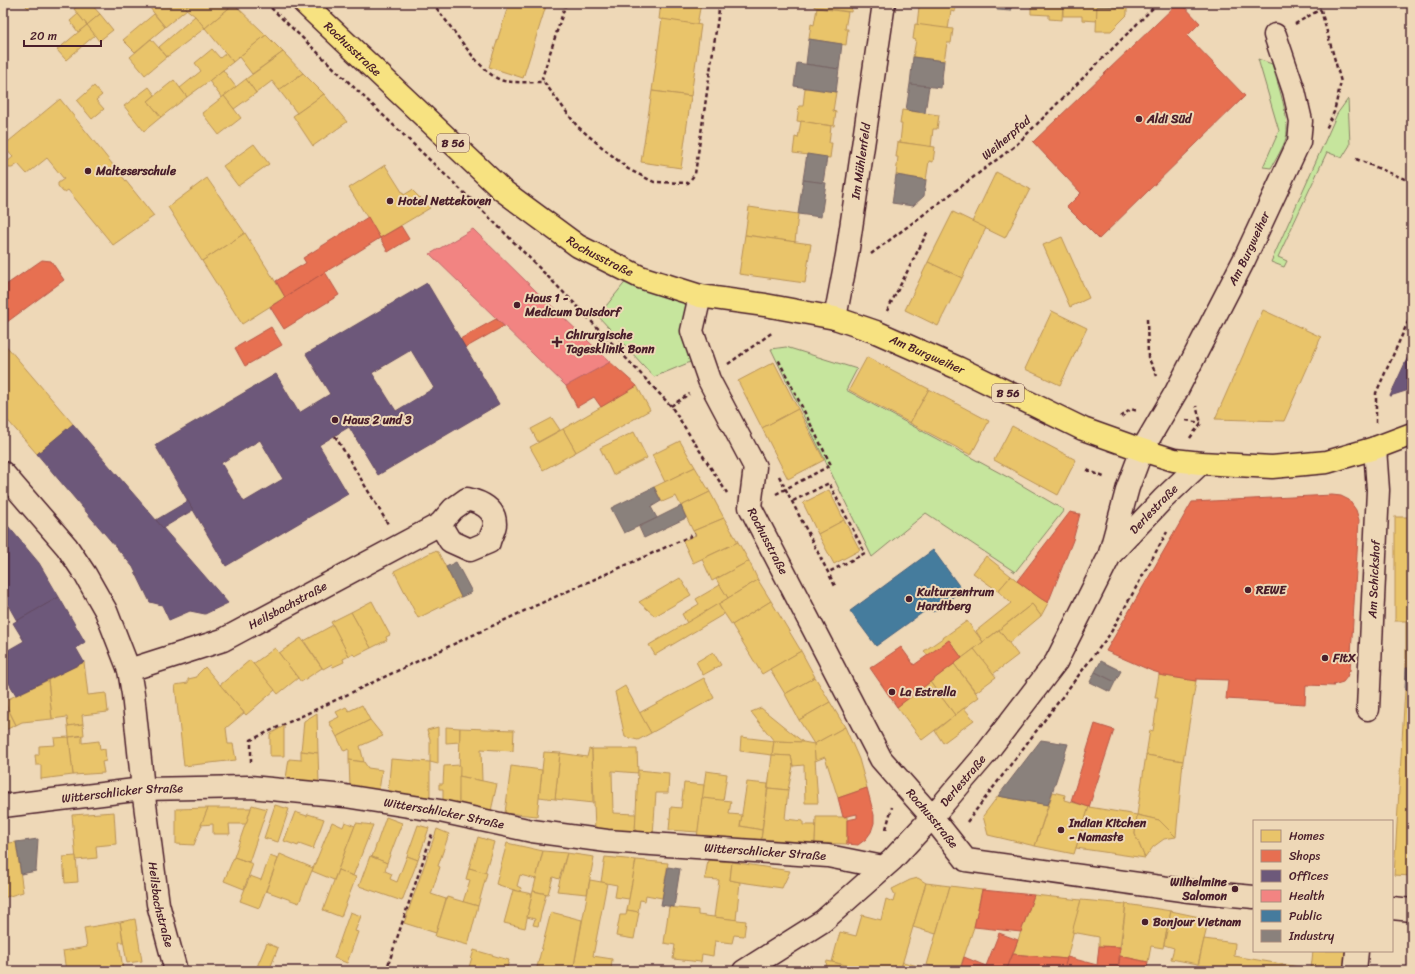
<svg xmlns="http://www.w3.org/2000/svg" width="1415" height="974" font-family="Sriracha,sans-serif">
  <style>
    .green { fill: #c6e59d; stroke: #888264 }
    .homes { fill: #e9c46a; stroke: #b99257 }
    .shops { fill: #e76f51; stroke: #b85746 }
    .offices { fill: #6d597a; stroke: #624862; fill-rule: evenodd }
    .health { fill: #f28482; stroke: #c06668 }
    .public { fill: #457b9d; stroke: #465f7b }
    .industry { fill: #8a817c; stroke: #776464 }
    .lines { fill: none; stroke-linecap: round; stroke-linejoin: round }
    .minor-casing { stroke: #4a1f2b; stroke-width: 25 }
    .major-casing { stroke: #4a1f2b; stroke-width: 25 }
    .path { stroke: #4a1f2b; stroke-width: 2.5; stroke-dasharray: 4 3; stroke-linecap: butt }
    .minor { stroke: #eed8b7; stroke-width: 22 }
    .major { stroke: #f7e281; stroke-width: 22 }
    .poi-dot { fill: #4a1f2b; stroke: #eed8b7; stroke-width: 1.5 }
    .labels { text-anchor: middle; dominant-baseline: central; stroke-width: 4; stroke-linejoin: round; paint-order: stroke }
    .shield { fill: #eed8b7; stroke: #7b5655; stroke-width: 1 }
    .shield-label { font-size: 11px; font-weight: bold; fill: #4a1f2b }
    .street-label { font-size: 12px; fill: #4a1f2b; stroke: #eed8b7 }
    .poi-label { font-size: 12px; font-weight: bold; fill: #4a1f2b; stroke: #eed8b7; text-anchor: start }
  </style>
  <rect width="100%" height="100%" fill="#eed8b7"/>
  <filter id="ink" filterUnits="userSpaceOnUse"><feTurbulence type="fractalNoise" baseFrequency=".025" numOctaves="2"/><feDisplacementMap in="SourceGraphic" scale="8" xChannelSelector="R" yChannelSelector="G"/><feConvolveMatrix kernelMatrix="1 2 1 2 8 2 1 2 1" color-interpolation-filters="sRGB"/></filter>
  <g filter="url(#ink)">
    <g class="green">
      <path d="M1258,59L1272,64C1277,82 1291,121 1286,138C1283,148 1276,159 1271,168L1263,167L1279,131Z"/>
      <path d="M1348,99L1350,145L1342,158L1327,152L1278,257L1287,261L1284,267L1271,262L1337,114Z"/>
      <path d="M627,280L690,305L693,361L654,377L598,316Z"/>
      <path d="M786,347L857,369L846,390L1013,480L1064,510L1015,572L926,513L872,557L771,349Z"/>
    </g>
    <g class="homes">
      <path d="M23,3H34L28,8Z"/>
      <path d="M82,3H90L100,14L87,25L74,9Z"/>
      <path d="M146,3H191L185,8L187,9L165,27Z"/>
      <path d="M191,3H233L234,4L205,28L195,16L185,8Z"/>
      <path d="M509,3H547L523,78L489,67Z"/>
      <path d="M661,3H701L697,25L659,19Z"/>
      <path d="M815,3H852L851,12L814,7Z"/>
      <path d="M917,3H956L955,12L951,11L948,29L917,25L919,7H916Z"/>
      <path d="M1031,3H1063L1062,20L1049,19V15L1031,14Z"/>
      <path d="M1063,3H1097V21L1082,20V16H1063Z"/>
      <path d="M234,4L266,35L233,62L205,28Z"/>
      <path d="M1097,6L1127,7V15L1111,31H1096Z"/>
      <path d="M817,8L848,12L845,29H848L846,45L809,39L811,24L814,25Z"/>
      <path d="M78,14L87,25L78,32L70,21Z"/>
      <path d="M100,14L113,30L99,41L87,25Z"/>
      <path d="M154,14L165,27L135,52L123,40Z"/>
      <path d="M195,16L205,28L167,57L159,47Z"/>
      <path d="M662,19L701,25L691,96L652,91Z"/>
      <path d="M915,24L953,29L951,43H947L944,61L913,57L916,40L913,39Z"/>
      <path d="M87,25L95,35L66,60L57,50Z"/>
      <path d="M266,35L283,52L252,74L239,57Z"/>
      <path d="M151,39L167,57L145,75L130,57Z"/>
      <path d="M212,49L220,58L226,53L233,62L209,81L187,97L180,88L201,71L195,63Z"/>
      <path d="M283,52L303,73L279,90L272,81L256,93L246,79Z"/>
      <path d="M223,70L236,87L222,98L209,81Z"/>
      <path d="M303,73L324,94L297,113L279,90Z"/>
      <path d="M246,79L256,93L234,109L224,96Z"/>
      <path d="M174,80L187,97L161,117L148,101Z"/>
      <path d="M94,86L102,95L96,100L104,109L92,119L77,101Z"/>
      <path d="M149,87L155,95L148,101L161,117L144,131L124,106Z"/>
      <path d="M805,88L836,92L833,111L836,112L834,126L797,121L799,106H803Z"/>
      <path d="M652,91L691,96L681,168L641,162Z"/>
      <path d="M324,94L347,122L313,146L293,116Z"/>
      <path d="M224,96L241,118L219,135L202,113Z"/>
      <path d="M60,99L154,216L113,245L68,190L65,192H63L58,186V183L64,179L47,158L27,174L18,164L12,168H9L7,165V162L13,157L3,146Z"/>
      <path d="M902,110L939,115L937,129H933L931,147L900,142L902,124H900Z"/>
      <path d="M801,121L831,126L829,143H832L830,158L793,153L795,137L798,138Z"/>
      <path d="M898,142L935,147L933,162L929,161L926,180L896,175L898,157H896Z"/>
      <path d="M254,144L269,164L238,186L223,166Z"/>
      <path d="M385,165L404,195L412,190L430,208L380,238L349,188Z"/>
      <path d="M996,172L1030,189L1005,238L972,222Z"/>
      <path d="M207,178L245,233L202,261L168,207Z"/>
      <path d="M749,207L798,214L795,242L745,235Z"/>
      <path d="M953,212L986,228L962,278L928,262Z"/>
      <path d="M245,233L285,297L242,324L202,261Z"/>
      <path d="M745,235L811,244L805,283L739,274Z"/>
      <path d="M1062,237L1089,298L1070,307L1043,245Z"/>
      <path d="M928,262L962,278L938,326L905,310Z"/>
      <path d="M1263,310L1321,337L1284,421L1215,419Z"/>
      <path d="M1052,311L1087,328L1060,385L1025,369Z"/>
      <path d="M3,342L73,424L37,454L3,415Z"/>
      <path d="M867,357L929,389L910,423L849,390Z"/>
      <path d="M774,362L798,409L762,428L738,381Z"/>
      <path d="M637,386L650,410L576,452L563,429Z"/>
      <path d="M929,389L989,421L971,455L910,423Z"/>
      <path d="M798,409L824,460L788,479L762,428Z"/>
      <path d="M552,418L560,430L538,442L531,429Z"/>
      <path d="M1012,426L1076,460L1058,495L994,460Z"/>
      <path d="M563,429L576,452L543,470L530,447Z"/>
      <path d="M634,432L647,458L613,475L600,448Z"/>
      <path d="M680,441L695,467L665,482L652,455Z"/>
      <path d="M695,467L710,492L681,506L676,496L662,502L654,487Z"/>
      <path d="M829,490L844,520L818,534L803,503Z"/>
      <path d="M710,492L724,518L693,531L681,506Z"/>
      <rect x="1395" y="517" width="17" height="104"/>
      <path d="M724,518L738,542L693,563L683,541L696,535L693,531Z"/>
      <path d="M844,520L860,550L834,564L818,534Z"/>
      <path d="M738,542L749,561L712,581L702,559Z"/>
      <path d="M434,551L438,552L461,597L418,618L394,571Z"/>
      <path d="M986,556L1011,576L998,591L973,573Z"/>
      <path d="M749,561L758,580L728,598L716,579Z"/>
      <path d="M1011,576L1040,598L1048,603L1041,616L1032,604L983,642L976,631L1011,603L998,591Z"/>
      <path d="M680,578L691,595L655,616L639,602Z"/>
      <path d="M758,580L771,601L732,625L718,604Z"/>
      <path d="M720,585L728,598L687,623L682,614L699,604L696,599Z"/>
      <path d="M372,601L390,635L386,637L387,640L371,648L351,612Z"/>
      <path d="M771,601L801,651L762,674L732,625Z"/>
      <path d="M718,604L724,614L655,655L649,645Z"/>
      <path d="M1032,604L1041,616L1009,643L999,630Z"/>
      <path d="M351,612L371,648L355,656L353,654L349,656L331,622Z"/>
      <path d="M967,621L983,642L962,658L949,640L928,656L924,651Z"/>
      <rect x="1406" y="621" width="6" height="47"/>
      <path d="M333,625L349,656L343,659L344,662L333,667L332,664L323,669L304,641Z"/>
      <path d="M999,630L1018,655L993,674L974,649Z"/>
      <path d="M301,638L322,668L301,682L279,653Z"/>
      <path d="M275,648L298,678L278,694L253,664Z"/>
      <path d="M974,649L996,677L976,692L954,664Z"/>
      <path d="M801,651L815,677L785,694L770,669Z"/>
      <path d="M713,652L721,665L703,675L696,662Z"/>
      <path d="M250,660L275,690L246,715L220,685Z"/>
      <path d="M84,662L88,695L106,693L108,712L82,715L83,724L68,726L67,717L52,719L48,680Z"/>
      <path d="M954,664L979,697L955,715L930,682Z"/>
      <path d="M205,667L244,713L226,728L228,744H233L236,760L184,766L175,685L188,683V679L197,677V675Z"/>
      <path d="M1159,675L1196,681L1183,761L1146,755L1150,730L1153,731L1158,698H1155Z"/>
      <path d="M815,677L830,702L799,720L785,694Z"/>
      <path d="M704,678L714,698L651,733L639,713Z"/>
      <path d="M48,680L52,719L22,722L16,725L4,701Z"/>
      <path d="M930,682L955,715L922,740L897,707Z"/>
      <path d="M625,686L651,733L638,740L625,737L615,692Z"/>
      <path d="M1405,690H1412V876L1394,875Z"/>
      <path d="M4,701L16,725L3,731V702Z"/>
      <path d="M830,702L845,727L814,744L799,720Z"/>
      <path d="M362,705L370,720L337,737L329,722L339,717L336,712L346,707L349,711Z"/>
      <path d="M761,708L803,742L774,741L751,712Z"/>
      <path d="M964,708L974,720L943,743L935,731Z"/>
      <path d="M317,713L318,753L301,751L304,721Z"/>
      <path d="M370,720L383,736L360,746L364,762L349,760V749L344,751L337,737Z"/>
      <path d="M83,724L84,735L69,737L68,726Z"/>
      <path d="M284,726V756H270V734Z"/>
      <path d="M438,727V764L430,762V739L427,730Z"/>
      <path d="M446,727L460,728V742L446,743Z"/>
      <path d="M845,727L859,759L867,788L838,798L825,757L815,761L814,744Z"/>
      <path d="M460,728L514,730L513,751L481,749L482,781L459,776Z"/>
      <path d="M82,736V743L99,741L100,750L105,749L106,761L102,762L104,773L73,775L69,737Z"/>
      <path d="M69,737L73,775L41,779V765H36L35,755H39V746L55,745L54,738Z"/>
      <path d="M741,737L774,741L772,755L740,751Z"/>
      <path d="M774,741L803,742L814,744L818,803H805L804,765L793,766L791,756L772,755Z"/>
      <path d="M589,749L592,750L593,803L555,799L560,753L587,757Z"/>
      <path d="M592,749H637L638,773L612,771L613,813L636,814L635,833L595,830Z"/>
      <path d="M301,751L318,753L319,783L286,778L289,759L301,760Z"/>
      <path d="M544,752L560,753L555,799L539,797Z"/>
      <path d="M772,755L791,756L793,766L788,790L768,788Z"/>
      <path d="M1146,755L1183,761L1176,837L1159,820L1137,815Z"/>
      <path d="M391,759L430,762V797L388,793Z"/>
      <path d="M349,760L364,762L368,768L382,770L379,791L350,787Z"/>
      <path d="M460,765L459,805L443,801V789H439V784H443L444,766Z"/>
      <path d="M511,766L542,770L537,816L505,813Z"/>
      <path d="M638,770L669,773L668,793H656L653,835L635,833Z"/>
      <path d="M706,771L727,774L723,801L702,798Z"/>
      <path d="M459,776L497,784L491,811L459,805Z"/>
      <path d="M747,782L768,784L762,830L740,826Z"/>
      <path d="M684,783L704,785L698,832L669,830L671,807L681,808Z"/>
      <path d="M768,788L788,790L785,819L803,821V825H816L815,843L761,839Z"/>
      <path d="M1053,792L1065,795L1064,800L1089,807L1074,854L1035,846Z"/>
      <path d="M998,796L1048,805L1035,846L988,835L983,816Z"/>
      <path d="M702,798L731,801L729,814L742,815L740,826L762,830L761,842L697,838Z"/>
      <path d="M252,805L267,809L249,862L234,857Z"/>
      <path d="M275,805L289,809L278,842L264,838Z"/>
      <path d="M1089,807L1137,815L1135,834L1145,858L1076,848Z"/>
      <path d="M208,808L194,845L176,844V809Z"/>
      <path d="M208,808H251L246,824H229L230,834H213V824L201,825Z"/>
      <path d="M114,812L116,844L96,846L97,858L76,860L72,815Z"/>
      <path d="M295,812L307,816L308,814L324,819L313,849L299,844L298,846L284,841Z"/>
      <path d="M1137,815L1159,820L1176,837L1164,839L1153,847L1145,858L1135,834Z"/>
      <path d="M386,817L402,823L387,863L372,857Z"/>
      <path d="M816,817H847V844L815,843Z"/>
      <path d="M332,822L343,827L345,822L355,826L334,880L312,871Z"/>
      <path d="M356,823L373,825L353,876L338,870Z"/>
      <path d="M418,825L429,828L418,860L407,856Z"/>
      <path d="M437,829L449,834L438,866L440,867L431,894L446,899L436,933L404,923Z"/>
      <path d="M478,837L494,842L485,873L469,868Z"/>
      <path d="M16,842L23,892L3,898V844Z"/>
      <path d="M507,843L543,851L536,879L520,875L517,886L521,888L520,892L496,884Z"/>
      <path d="M543,851L567,853L559,879L553,877L548,894L533,891Z"/>
      <path d="M567,853L594,857L587,894L557,891Z"/>
      <path d="M280,854L313,868L299,903L266,891Z"/>
      <path d="M76,856L78,882L65,883L63,857Z"/>
      <path d="M270,856L278,859L259,908L240,901L250,876L261,880Z"/>
      <path d="M370,856L387,863L385,871L392,874L390,879L397,882L407,856L418,860L402,901L359,886Z"/>
      <path d="M234,857L253,864L244,889L224,881Z"/>
      <path d="M605,857L636,860L629,899L615,897L617,885L601,882Z"/>
      <path d="M636,860L668,863L662,898L646,895L645,901L640,900L638,912L627,910Z"/>
      <path d="M708,860L732,862L730,880L740,882L736,920L714,917L719,880L705,879Z"/>
      <path d="M732,862L790,871L782,888L740,882L730,880Z"/>
      <path d="M469,868L487,873L478,906L463,902L470,880L466,879Z"/>
      <path d="M338,870L356,877L341,917L323,910Z"/>
      <path d="M918,878L926,883L900,971H873L832,962L840,932L856,936L862,915L881,920L886,899L893,902L895,895L892,889L910,880Z"/>
      <path d="M590,880L607,883L593,956L612,959L611,971H573Z"/>
      <path d="M926,883L950,886L936,934L913,927Z"/>
      <path d="M950,886L982,890L974,927L959,971H954L927,965Z"/>
      <path d="M513,890L532,894L525,928L504,923Z"/>
      <path d="M533,891L546,894L538,926L533,925L535,919L527,917Z"/>
      <path d="M1034,895L1081,900L1067,959L1013,954Z"/>
      <path d="M447,897L478,906L468,945L435,936Z"/>
      <path d="M1081,900L1126,904L1120,947L1099,946V937L1072,932Z"/>
      <path d="M1126,904L1171,911L1163,948L1151,946L1148,962L1120,956Z"/>
      <path d="M669,907L698,910V915L746,921L744,936L734,935L732,943L715,941L713,956L702,954L701,962L673,959L675,945L664,943Z"/>
      <path d="M627,910L639,912L634,939L616,936L620,915H626Z"/>
      <path d="M1171,911L1209,919L1198,964L1171,959L1174,948L1164,945Z"/>
      <path d="M350,912L361,916L355,931L358,932L347,963L334,958Z"/>
      <path d="M551,912L582,920L573,971H536Z"/>
      <path d="M135,919L142,961L127,963L120,922Z"/>
      <path d="M120,922L123,942H119L123,969L108,971H66L63,951L87,947L84,928Z"/>
      <path d="M1204,939L1235,943L1234,956L1311,969L1313,951H1311H1345L1343,971H1197Z"/>
      <path d="M267,943L278,948L269,971H261L256,969Z"/>
      <path d="M474,950L509,960L506,971H468Z"/>
      <path d="M827,961L859,968L858,971H825Z"/>
      <path d="M903,962L925,968L924,971H900Z"/>
    </g>
    <g class="shops">
      <path d="M1178,3H1181L1200,23L1187,36L1245,96L1099,239L1067,207L1081,193L1033,142Z"/>
      <path d="M368,217L380,238L285,297L276,281L306,263L303,258Z"/>
      <path d="M401,226L409,239L388,252L380,238Z"/>
      <path d="M42,260L51,261L64,280L3,325V287Z"/>
      <path d="M325,272L339,295L284,329L270,307Z"/>
      <path d="M496,319L504,326L465,348L460,339Z"/>
      <path d="M271,327L282,345L245,366L235,348Z"/>
      <path d="M610,362L637,386L601,407L594,397L577,407L566,386Z"/>
      <path d="M1332,495L1341,496L1349,500L1356,510L1359,520L1350,671H1349L1347,677L1343,682L1333,685L1334,686L1306,685L1305,704L1226,699L1228,680L1196,679V681L1159,675V673L1152,671L1106,651L1192,502Z"/>
      <path d="M1070,512L1080,514L1073,540L1048,603L1040,598L1017,581Z"/>
      <path d="M949,640L962,658L897,707L870,668L901,647L914,665Z"/>
      <path d="M1095,724L1114,730L1089,807L1071,801Z"/>
      <path d="M867,788L874,815V823L871,832L866,839L858,845L847,844V820L857,818V814L843,817L838,798Z"/>
      <path d="M982,890L1034,895L1021,932L974,927Z"/>
      <path d="M999,933L1018,940L1006,971H960L964,957L986,966Z"/>
      <path d="M1099,946L1120,947L1118,971H1063L1067,957L1097,965Z"/>
      <path d="M1013,954L1067,959L1063,971H1006Z"/>
      <path d="M1120,956L1148,962L1146,971H1118Z"/>
    </g>
    <g class="offices">
      <path d="M427,283L499,404L378,475L349,427L319,445L348,494L226,566L155,445L276,374L299,413L330,394L306,354ZM411,350L434,388L396,411L372,373ZM260,440L283,479L244,502L221,463Z"/>
      <path d="M1412,348V389L1390,396L1394,387Z"/>
      <path d="M73,424L163,528L228,603L205,614L190,611L169,620L162,605L150,602L133,567L37,454Z"/>
      <path d="M188,501L193,510L163,528L156,520Z"/>
      <path d="M3,520L39,563L59,597L17,621L3,596Z"/>
      <path d="M59,597L85,642L76,648L84,662L16,695L3,673V653L24,641L13,623Z"/>
    </g>
    <path class="health" d="M473,229L537,292L610,362L566,386L430,254Z"/>
    <path class="public" d="M933,550L962,590L933,612L929,608L876,646L850,611Z"/>
    <g class="industry">
      <path d="M997,3H1011V11L997,10Z"/>
      <rect x="1097" y="3" width="12" height="3"/>
      <path d="M1109,3H1120V7L1109,6Z"/>
      <path d="M809,39L842,44L839,69L806,64Z"/>
      <path d="M913,57L944,61L941,88L910,84Z"/>
      <path d="M797,63L839,69L836,92L794,86Z"/>
      <path d="M910,84L929,86L925,113L906,110Z"/>
      <path d="M807,154L827,157L823,183L803,180Z"/>
      <path d="M896,175L926,180L924,196L913,206L892,203Z"/>
      <path d="M803,180L826,183L821,217L798,214Z"/>
      <path d="M654,487L661,501L651,507L657,518L624,533L611,508Z"/>
      <path d="M681,506L686,518L644,538L639,527Z"/>
      <path d="M456,562L472,592L461,597L446,567Z"/>
      <path d="M1101,661L1121,671L1115,682L1095,672Z"/>
      <path d="M1406,668H1412V690H1405Z"/>
      <path d="M1095,672L1115,682L1110,692L1090,682Z"/>
      <path d="M1041,740L1068,744L1048,805L998,796Z"/>
      <path d="M38,839L36,871L21,874L16,842Z"/>
      <path d="M668,867L680,869L674,907L661,905Z"/>
    </g>
    <g class="lines">
      <defs>
        <g id="minor">
          <path id="s1" d="M700,296L692,331L709,380L755,467L750,507L881,759L932,817L966,860L1189,891L1254,897"/>
          <path id="s2" d="M835,318L847,255L884,3"/>
          <path id="s3" d="M3,473L67,547L85,574L106,611L129,670L133,694L143,789L158,904L176,971"/>
          <path id="s4" d="M1111,554L1163,499L1201,463"/>
          <path id="s5" d="M129,670L223,640L440,524L453,509L467,499C480,502 495,508 495,524C495,529 490,537 489,542L470,550L450,541L440,524"/>
          <path id="s6" d="M1368,709L1378,490L1375,448"/>
          <path id="s7" d="M3,806L143,789L250,787L345,796L440,811L532,831L607,841L828,856L883,867"/>
          <path d="M1392,908L1412,910"/>
          <path id="s8" d="M744,971L823,921L892,860L932,817L984,756L1056,662L1109,557L1128,487L1142,450L1176,392L1244,260L1299,142L1301,121L1294,91L1275,35"/>
          <path d="M1355,971L1357,951"/>
        </g>
        <g id="major">
          <path id="s9" d="M304,3L502,190L578,246L640,277L700,296L765,305L835,318L876,332L958,368L1083,429L1142,450L1174,460L1201,463L1272,467L1327,462L1375,448L1412,434"/>
        </g>
      </defs>
      <use href="#minor" class="minor-casing"/>
      <use href="#major" class="major-casing"/>
      <g class="path">
        <path d="M266,3L483,211L576,305L671,406L727,493"/>
        <path d="M432,3C449,21 480,76 504,81C516,83 531,82 544,82"/>
        <path d="M566,3L542,78L544,82L577,126L628,169L654,182L688,183L695,174L720,3"/>
        <path d="M1319,3L1341,82L1334,112L1326,129"/>
        <path d="M1295,24L1321,9"/>
        <path d="M1356,159L1412,182"/>
        <path d="M871,254L1015,146L1158,3"/>
        <path d="M887,311L928,231"/>
        <path d="M1147,319L1148,357L1157,376"/>
        <path d="M728,364L773,332"/>
        <path d="M671,406L689,394"/>
        <path d="M1121,417L1131,409L1138,411"/>
        <path d="M1186,420L1201,423"/>
        <path d="M1376,423V393L1412,313"/>
        <path d="M335,436L388,524"/>
        <path d="M1190,438L1201,423L1196,406"/>
        <path d="M1087,470L1106,478"/>
        <path d="M779,476L836,588"/>
        <path d="M776,494L831,465L778,359"/>
        <path d="M793,501L829,483L865,553L829,572"/>
        <path d="M251,762V740L526,610L695,534"/>
        <path d="M967,822L1110,634L1167,532"/>
        <path d="M886,829L892,807"/>
        <path d="M386,971L432,834"/>
      </g>
      <use href="#minor" class="minor"/>
      <use href="#major" class="major"/>
    </g>
  </g>
  <g class="poi-dot">
    <circle cx="1139" cy="119" r="4"/>
    <circle cx="88" cy="171" r="4"/>
    <circle cx="390" cy="201" r="4"/>
    <circle cx="517" cy="305" r="4"/>
    <path d="M555 336h4v4h4v4h-4v4h-4v-4h-4v-4h4z"/>
    <circle cx="335" cy="420" r="4"/>
    <circle cx="1248" cy="590" r="4"/>
    <circle cx="909" cy="599" r="4"/>
    <circle cx="1325" cy="658" r="4"/>
    <circle cx="892" cy="692" r="4"/>
    <circle cx="1061" cy="830" r="4"/>
    <circle cx="1235" cy="889" r="4"/>
    <circle cx="1145" cy="922" r="4"/>
  </g>
  <g class="labels">
    <g class="shield">
      <rect x="437" y="134" width="32" height="18" rx="3"/>
      <rect x="992" y="384" width="32" height="18" rx="3"/>
    </g>
    <g class="shield-label">
      <text x="453" y="143">B 56</text>
      <text x="1008" y="393">B 56</text>
    </g>
    <g class="street-label">
      <text stroke="none"><textPath href="#s9" startOffset="67">Rochusstraße</textPath></text>
      <text transform="translate(1006 138) rotate(-41)">Weiherpfad</text>
      <text stroke="none"><textPath href="#s2" startOffset="159">Im Mühlenfeld</textPath></text>
      <text stroke="none"><textPath href="#s8" startOffset="901">Am Burgweiher</textPath></text>
      <text stroke="none"><textPath href="#s9" startOffset="391">Rochusstraße</textPath></text>
      <text stroke="none"><textPath href="#s9" startOffset="735">Am Burgweiher</textPath></text>
      <text stroke="none"><textPath href="#s4" startOffset="62">Derlestraße</textPath></text>
      <text stroke="none"><textPath href="#s1" startOffset="265">Rochusstraße</textPath></text>
      <text stroke="none"><textPath href="#s6" startOffset="130">Am Schickshof</textPath></text>
      <text stroke="none"><textPath href="#s5" startOffset="172">Heilsbachstraße</textPath></text>
      <text stroke="none"><textPath href="#s8" startOffset="292">Derlestraße</textPath></text>
      <text stroke="none"><textPath href="#s7" startOffset="120">Witterschlicker Straße</textPath></text>
      <text stroke="none"><textPath href="#s7" startOffset="444">Witterschlicker Straße</textPath></text>
      <text stroke="none"><textPath href="#s1" startOffset="589">Rochusstraße</textPath></text>
      <text stroke="none"><textPath href="#s7" startOffset="768">Witterschlicker Straße</textPath></text>
      <text stroke="none"><textPath href="#s3" startOffset="473">Heilsbachstraße</textPath></text>
    </g>
    <g class="poi-label">
      <text x="1147" y="119">Aldi Süd</text>
      <text x="96" y="171">Malteserschule</text>
      <text x="398" y="201">Hotel Nettekoven</text>
      <text x="525" y="298">Haus 1 -<tspan x="525" dy="14">Medicum Duisdorf</tspan></text>
      <text x="566" y="335">Chirurgische<tspan x="566" dy="14">Tagesklinik Bonn</tspan></text>
      <text x="343" y="420">Haus 2 und 3</text>
      <text x="1256" y="590">REWE</text>
      <text x="917" y="592">Kulturzentrum<tspan x="917" dy="14">Hardtberg</tspan></text>
      <text x="1333" y="658">FitX</text>
      <text x="900" y="692">La Estrella</text>
      <text x="1069" y="823">Indian Kitchen<tspan x="1069" dy="14">- Namaste</tspan></text>
      <text x="1227" y="882" text-anchor="end">Wilhelmine<tspan x="1227" dy="14">Salomon</tspan></text>
      <text x="1153" y="922">Bonjour Vietnam</text>
    </g>
  </g>
  <rect width="1415" height="974" fill="none" stroke="#eed8b7" stroke-width="16"/>
  <rect x="8" y="8" width="1399" height="958" fill="none" stroke="#4a1f2b" stroke-width="1.5" filter="url(#ink)"/>
  <rect x="1253" y="820" width="140" height="132" fill="#eed8b7" stroke="#ac8e7f"/>
  <rect x="1261" y="830" width="20" height="12" fill="#e9c46a" stroke="#ac8e7f"/>
  <text x="1289" y="840" font-size="12" fill="#4a1f2b">Homes</text>
  <rect x="1261" y="850" width="20" height="12" fill="#e76f51" stroke="#ac8e7f"/>
  <text x="1289" y="860" font-size="12" fill="#4a1f2b">Shops</text>
  <rect x="1261" y="870" width="20" height="12" fill="#6d597a" stroke="#ac8e7f"/>
  <text x="1289" y="880" font-size="12" fill="#4a1f2b">Offices</text>
  <rect x="1261" y="890" width="20" height="12" fill="#f28482" stroke="#ac8e7f"/>
  <text x="1289" y="900" font-size="12" fill="#4a1f2b">Health</text>
  <rect x="1261" y="910" width="20" height="12" fill="#457b9d" stroke="#ac8e7f"/>
  <text x="1289" y="920" font-size="12" fill="#4a1f2b">Public</text>
  <rect x="1261" y="930" width="20" height="12" fill="#8a817c" stroke="#ac8e7f"/>
  <text x="1289" y="940" font-size="12" fill="#4a1f2b">Industry</text>
  <path d="M24 40v6h77v-6" fill="none" stroke="#4a1f2b" stroke-width="2"/>
  <text x="30" y="40" font-size="12" fill="#4a1f2b" stroke="#eed8b7" stroke-width="3" paint-order="stroke">20 m</text>
</svg>
